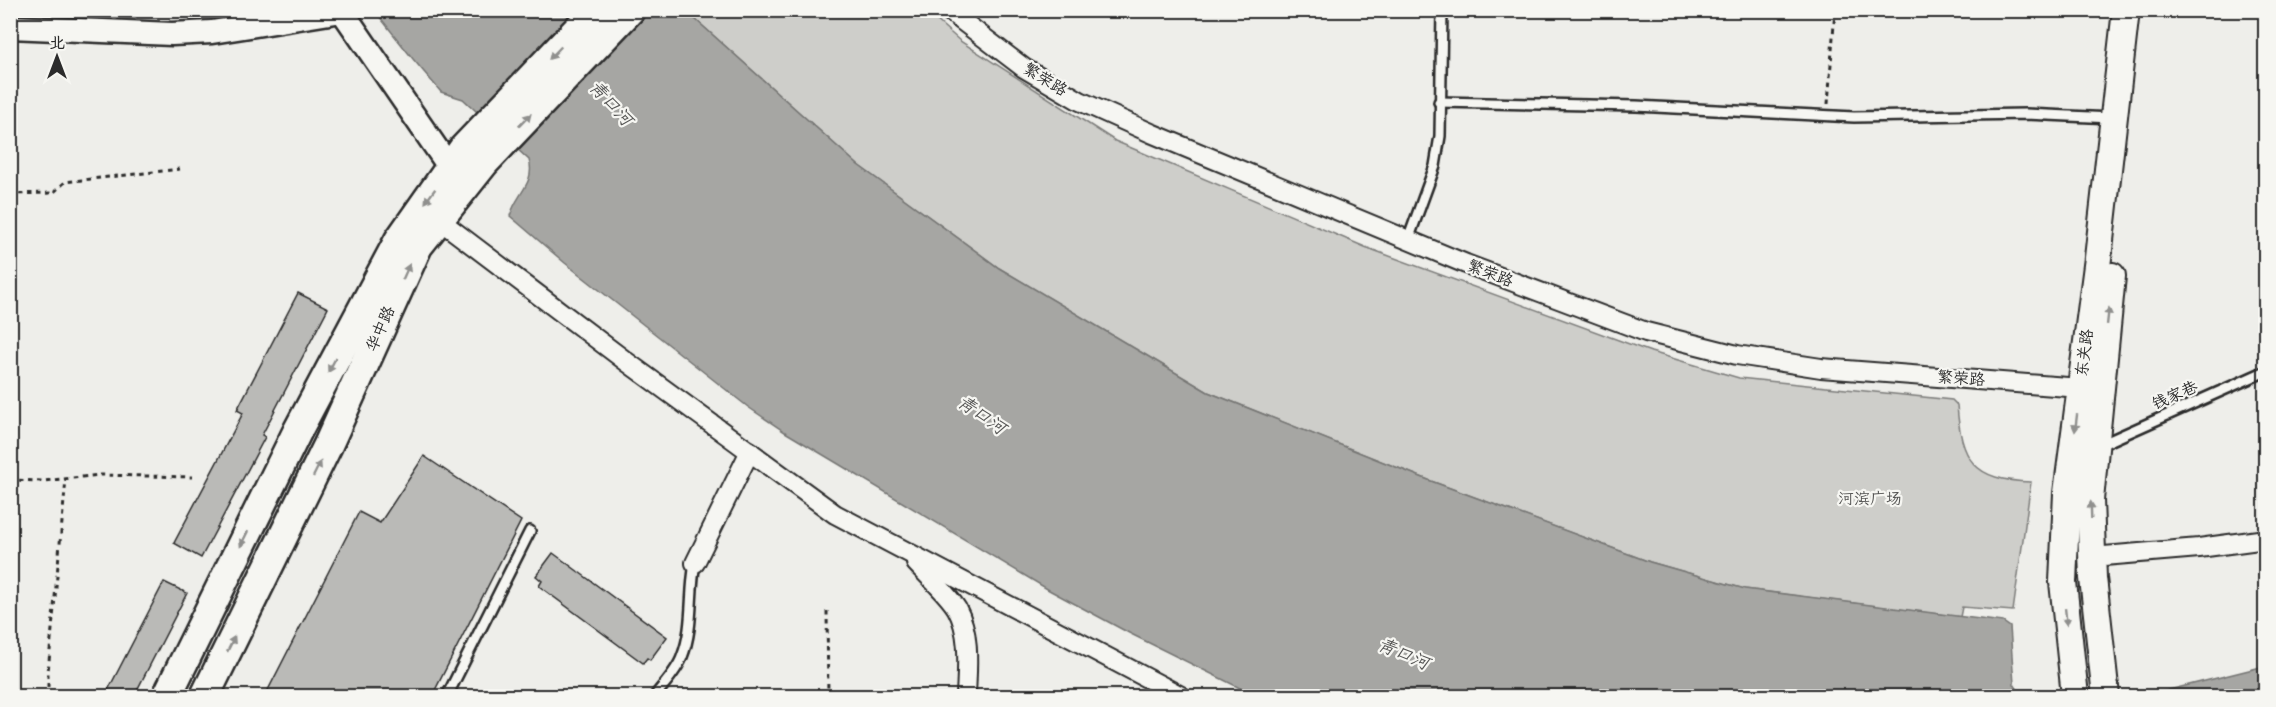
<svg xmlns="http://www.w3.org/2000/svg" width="2276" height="707" font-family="Kalam,'LXGW WenKai TC',sans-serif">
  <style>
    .green { fill: #cececa; stroke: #7c7c7a; stroke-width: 1.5 }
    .water { fill: #a6a6a3; stroke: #757573; stroke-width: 1.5 }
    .building { fill: #babab7; stroke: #2b2b2b; stroke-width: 1.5 }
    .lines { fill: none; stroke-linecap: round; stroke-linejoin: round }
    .service-casing { stroke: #2b2b2b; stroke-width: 14 }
    .minor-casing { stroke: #2b2b2b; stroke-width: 22 }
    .tertiary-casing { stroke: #2b2b2b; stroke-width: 27 }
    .secondary-casing { stroke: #2b2b2b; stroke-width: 30 }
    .primary-casing { stroke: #2b2b2b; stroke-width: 33 }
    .path { stroke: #2b2b2b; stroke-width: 3; stroke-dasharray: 4.5 4.5; stroke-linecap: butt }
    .service { stroke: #f6f6f2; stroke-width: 9 }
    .minor { stroke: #f6f6f2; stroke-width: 18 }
    .tertiary { stroke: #f6f6f2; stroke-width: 22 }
    .secondary { stroke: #f6f6f2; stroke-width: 26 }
    .primary { stroke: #f6f6f2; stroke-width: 28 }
    .oneway { fill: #90908e }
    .labels { text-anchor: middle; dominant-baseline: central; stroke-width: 4.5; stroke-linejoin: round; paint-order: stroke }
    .street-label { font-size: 16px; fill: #2b2b2b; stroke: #f6f6f2 }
    .park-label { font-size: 16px; fill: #545453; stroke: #f6f6f2 }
    .water-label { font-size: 18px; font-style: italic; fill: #565655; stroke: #f6f6f2 }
  </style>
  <rect width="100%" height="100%" fill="#eeeeea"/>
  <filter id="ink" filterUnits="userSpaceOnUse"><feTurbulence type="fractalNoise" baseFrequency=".0167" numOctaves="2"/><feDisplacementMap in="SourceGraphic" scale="12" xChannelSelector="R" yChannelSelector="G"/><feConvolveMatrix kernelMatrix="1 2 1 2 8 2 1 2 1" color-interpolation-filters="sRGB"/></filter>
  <g filter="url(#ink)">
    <path class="green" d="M686,11H926L960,41L1115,141L1365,247L1651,352L1739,378L1952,400L1957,405C1961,461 1973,480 2031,482L2013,611L1962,607L1960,617L1744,589L1650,562L1431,481L1208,392L999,268L858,165Z"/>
    <g class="water">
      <path d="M375,11H686L858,165L999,268L1208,392L1431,481L1650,562L1745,589L2003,622L2010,627L2014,684L2022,696H1256L1129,633L1049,590L785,432L748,407L565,263L510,216C516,194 536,183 529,160L463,99L441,92L413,59Z"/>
      <path d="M2265,666V696H2138L2149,695Z"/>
    </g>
    <g class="building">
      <path d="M298,293L328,308L262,435L265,437L201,558L174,543L243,413L237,410Z"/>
      <path d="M424,456L521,521L432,696H265L359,512L380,523Z"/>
      <path d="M553,553L667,637L650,660L647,658L643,663L539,586L542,581L536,576Z"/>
      <path d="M164,582L187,593L134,696H105Z"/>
    </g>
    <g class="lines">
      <defs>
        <g id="service">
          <path d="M1439,102L1636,106L1854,117L2026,114L2112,118"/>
          <path d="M1408,240L1435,166L1440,136L1442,10"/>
          <path d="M2098,446L2266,371"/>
          <path d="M447,696L530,531"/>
          <path d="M655,696C664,684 677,671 682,657C694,627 689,594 695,563"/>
        </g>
        <g id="minor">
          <path d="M948,10L1024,68L1080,101L1151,133L1466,264L1646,332L1737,355L1821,368L2081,388"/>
          <path d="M438,219L627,362L835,514L1181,696"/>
          <path d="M2092,557L2199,548L2266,539"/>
          <path d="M695,563L750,451"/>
          <path d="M916,563C928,576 948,594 957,609C971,635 967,668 966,696"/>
        </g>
        <path id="tertiary" d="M10,27L172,34L212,32L342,11L450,168"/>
        <g id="secondary">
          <path d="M2075,696L2063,582L2067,493L2098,258L2126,10"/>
          <path d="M2106,696L2093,578L2090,500L2112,276"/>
        </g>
        <g id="primary">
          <path d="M167,696L298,430L399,240L463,149L596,10"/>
          <path d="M205,696L328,445L418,246L485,162L630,10"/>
        </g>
      </defs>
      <use href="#service" class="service-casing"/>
      <use href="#minor" class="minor-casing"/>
      <use href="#tertiary" class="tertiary-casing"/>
      <use href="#secondary" class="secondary-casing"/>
      <use href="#primary" class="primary-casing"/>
      <g class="path">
        <path d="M1828,104L1835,10"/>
        <path d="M10,194L53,193L65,182L180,169"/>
        <path d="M10,480L44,481L100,475L192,477"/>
        <path d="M827,611L828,696"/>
        <path d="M48,696V672L66,479"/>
      </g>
      <use href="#service" class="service"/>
      <use href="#minor" class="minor"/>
      <use href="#tertiary" class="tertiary"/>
      <use href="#secondary" class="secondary"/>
      <use href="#primary" class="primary"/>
    </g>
    <defs><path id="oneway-solid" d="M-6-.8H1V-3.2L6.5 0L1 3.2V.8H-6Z" transform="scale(1.5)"/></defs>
    <g class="oneway">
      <use href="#oneway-solid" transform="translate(555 53) rotate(134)"/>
      <use href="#oneway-solid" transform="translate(525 120) rotate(-46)"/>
      <use href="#oneway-solid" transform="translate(430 196) rotate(126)"/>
      <use href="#oneway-solid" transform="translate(406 272) rotate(-66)"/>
      <use href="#oneway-solid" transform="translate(2108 316) rotate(-84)"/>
      <use href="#oneway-solid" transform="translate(332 365) rotate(118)"/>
      <use href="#oneway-solid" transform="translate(2076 423) rotate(97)"/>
      <use href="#oneway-solid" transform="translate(317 469) rotate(-64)"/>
      <use href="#oneway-solid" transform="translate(2091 510) rotate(-92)"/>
      <use href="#oneway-solid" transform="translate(244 539) rotate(116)"/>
      <use href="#oneway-solid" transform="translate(2066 617) rotate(84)"/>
      <use href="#oneway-solid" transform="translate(231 644) rotate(-64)"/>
    </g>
  </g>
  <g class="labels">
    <g class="street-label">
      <text transform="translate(1045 80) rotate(31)">繁荣路</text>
      <text transform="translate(1490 274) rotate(21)">繁荣路</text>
      <text transform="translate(381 329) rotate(-66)">华中路</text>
      <text transform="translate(2085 353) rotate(-83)">东关路</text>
      <text transform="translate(1961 379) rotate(4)">繁荣路</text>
      <text transform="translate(2175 396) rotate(-24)">钱家巷</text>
    </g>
    <g class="park-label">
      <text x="1870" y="499">河滨广场</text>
    </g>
    <g class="water-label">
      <text transform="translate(610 104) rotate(47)">青口河</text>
      <text transform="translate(981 416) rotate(35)">青口河</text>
      <text transform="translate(1403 655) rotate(23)">青口河</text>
    </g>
  </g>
  <rect width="2276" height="707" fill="none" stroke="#f6f6f2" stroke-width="36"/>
  <rect x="18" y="18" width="2240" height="671" fill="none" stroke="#2b2b2b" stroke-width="2" filter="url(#ink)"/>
  <g transform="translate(57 57)" stroke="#f6f6f2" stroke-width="4.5" paint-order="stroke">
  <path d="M0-4.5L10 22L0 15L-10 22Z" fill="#2b2b2b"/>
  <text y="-9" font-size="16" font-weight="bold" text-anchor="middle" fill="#2b2b2b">北</text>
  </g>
</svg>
